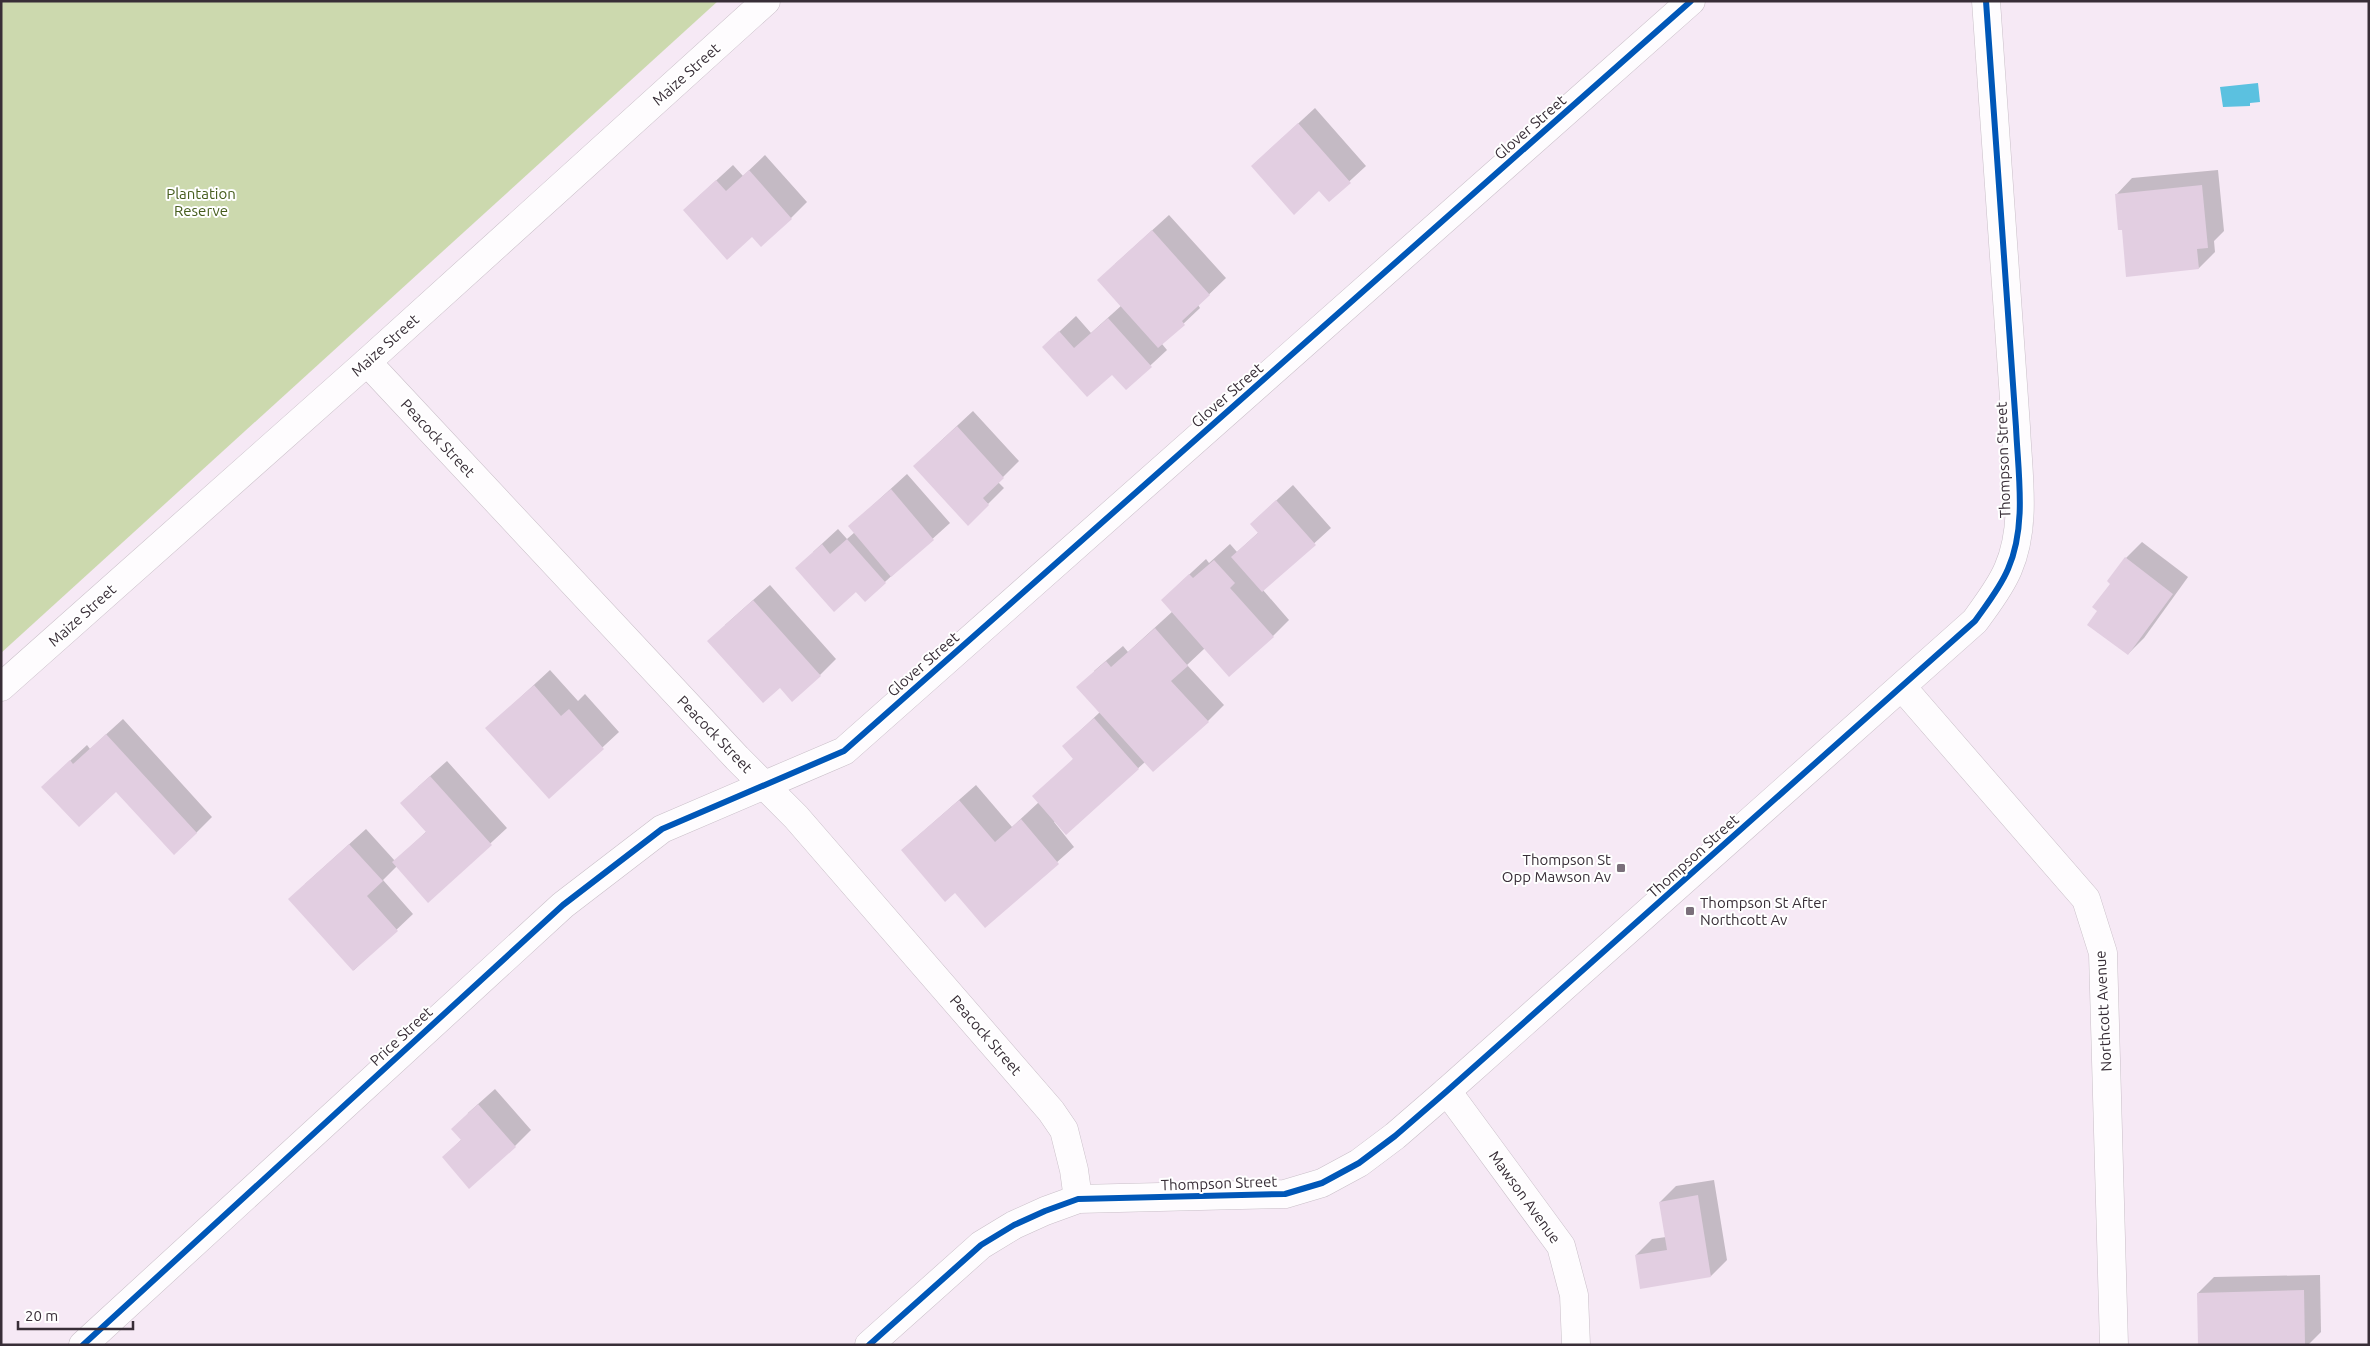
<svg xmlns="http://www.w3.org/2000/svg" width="2370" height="1346" font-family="Ubuntu,sans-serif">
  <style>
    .green { fill: #ccd9ae }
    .water { fill: #5bc1e0 }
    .shadow { fill: #0003 }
    .building { fill: #e2cee1 }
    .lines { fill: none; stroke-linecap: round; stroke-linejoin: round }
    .street-casing { stroke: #c9bfc8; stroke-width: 29 }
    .street { stroke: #fefcfe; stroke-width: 28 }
    .cycleway-casing { stroke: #fff; stroke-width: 9 }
    .cycleway { stroke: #0057b8; stroke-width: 6 }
    .poi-dot { fill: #7a6f7a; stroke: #fff; stroke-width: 2 }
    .labels { text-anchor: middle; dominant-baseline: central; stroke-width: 4; stroke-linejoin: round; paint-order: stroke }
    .street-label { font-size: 15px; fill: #382e37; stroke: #fff }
    .park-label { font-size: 15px; fill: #465d1d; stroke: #fff }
    .poi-label { font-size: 15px; fill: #382e37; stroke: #fff; text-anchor: end }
  </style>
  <rect width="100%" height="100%" fill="#f6e9f5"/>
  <path class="green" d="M1,1H718L1,653Z"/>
  <path class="water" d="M2258,83L2260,102L2250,103V106L2223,107L2220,87Z"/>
  <g class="shadow">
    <path d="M1315,108L1366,166L1329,200L1319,189L1252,166Z"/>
    <path d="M765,155L807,202L791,218L752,236L684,210L733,165L743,176Z"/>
    <path d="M2218,170L2224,231L2214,241L2215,252L2199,268L2123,229L2116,195L2132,178Z"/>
    <path d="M1169,215L1226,278L1198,305L1200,308L1162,344L1167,350L1126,388L1112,373L1043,347L1076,316L1091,333L1122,305L1115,264Z"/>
    <path d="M973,411L1019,461L998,482L1004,488L988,504L931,450Z"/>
    <path d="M907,474L950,523L865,600L813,552L838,529L847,539L855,532L850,526Z"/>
    <path d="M1293,485L1331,528L1263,590L1289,620L1273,636L1205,648L1187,665L1224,705L1208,721L1145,762L1066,833L1055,821L1054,822L1074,847L985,926L955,891L902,850L976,785L1012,827L1039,802L1074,758L1064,746L1100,712L1094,671L1123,646L1128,652L1173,611L1179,584L1206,559L1209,563L1230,544L1237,552L1259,532L1251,524Z"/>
    <path d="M2142,542L2188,577L2144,638L2128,654L2099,611L2126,558Z"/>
    <path d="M770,585L836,659L820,675L725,625Z"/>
    <path d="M550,670L578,701L585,694L619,732L549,797L487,728Z"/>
    <path d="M123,719L212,817L196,833L116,790L59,771L87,745L90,749Z"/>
    <path d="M447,761L507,828L428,901L397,866L383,880L413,914L354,970L305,884L366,829L395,861L427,831L418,787Z"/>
    <path d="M495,1089L531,1130L515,1146L443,1157L461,1140L468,1113Z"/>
    <path d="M1714,1180L1727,1260L1711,1276L1636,1255L1652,1239L1666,1237L1660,1202L1676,1186Z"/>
    <path d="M2320,1275L2321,1332L2308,1345H2199L2198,1293L2214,1277Z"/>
  </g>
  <g class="building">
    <path d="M1298,123L1351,183L1329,202L1319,191L1294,215L1251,166Z"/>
    <path d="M749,170L792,219L761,247L752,237L727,260L683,210L716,180L726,191Z"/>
    <path d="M2202,185L2208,248L2197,249L2199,269L2126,277L2122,230H2118L2115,194Z"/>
    <path d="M1152,230L1210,295L1182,321L1185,325L1158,348L1097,280Z"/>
    <path d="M1108,318L1152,367L1126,390L1112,375L1087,397L1042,347L1059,331L1074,348Z"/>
    <path d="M957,426L1004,478L983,498L989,505L968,526L913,466Z"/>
    <path d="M891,489L934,540L891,577L848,526Z"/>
    <path d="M1276,500L1316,545L1262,592L1231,557L1258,533L1250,524Z"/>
    <path d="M847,539L886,583L865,602L856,592L834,612L795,568L822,544L830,554Z"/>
    <path d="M2125,557L2173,594L2128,655L2087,625L2097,611L2092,607L2110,584L2107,581Z"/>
    <path d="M1214,560L1235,583L1230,588L1274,637L1229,677L1161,600L1189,574L1193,578Z"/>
    <path d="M753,600L821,676L792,702L780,688L763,703L707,641Z"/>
    <path d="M1155,628L1188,666L1171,681L1209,722L1153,772L1076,687L1106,661L1111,667Z"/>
    <path d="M534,685L561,716L569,709L604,749L549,799L485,728Z"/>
    <path d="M1094,718L1139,769L1066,835L1032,796L1073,759L1062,746Z"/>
    <path d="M106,734L197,833L174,855L116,792L79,827L41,787L70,760L73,764Z"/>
    <path d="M430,776L492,845L428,903L392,862L426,832L400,803Z"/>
    <path d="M959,800L995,842L1021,819L1059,864L985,928L955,893L945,902L901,850Z"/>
    <path d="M349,844L383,881L367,896L398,931L353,971L288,899Z"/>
    <path d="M478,1104L516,1147L469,1189L442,1157L461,1140L451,1129Z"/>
    <path d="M1698,1195L1711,1277L1640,1289L1635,1255L1667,1250L1659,1202Z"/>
    <path d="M2304,1290L2305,1345H2198L2197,1293Z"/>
  </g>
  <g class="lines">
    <defs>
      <g id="street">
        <path d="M367,362L737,758L796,817L1051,1111L1064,1130L1074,1170L1078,1199"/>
        <path d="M1,687L367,362L766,1"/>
        <path d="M1902,687L2086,899L2103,953L2114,1345"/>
        <path d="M1447,1091L1561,1246L1574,1295L1576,1345"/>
        <path d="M83,1345L563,905L662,829L844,751L1691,1"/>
        <path d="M869,1345L981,1245L1014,1225L1045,1211L1078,1199L1285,1194L1322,1183L1359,1163L1395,1136L1447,1091L1975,621C1987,604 2000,588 2008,569C2027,526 2018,473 2016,427L1986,1"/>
      </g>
    </defs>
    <use href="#street" class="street-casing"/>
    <use href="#street" class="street"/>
    <defs>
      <g id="cycleway">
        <path d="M83,1345L563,905L662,829L844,751L1691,1"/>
        <path d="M869,1345L981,1245L1014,1225L1045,1211L1078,1199L1285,1194L1322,1183L1359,1163L1395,1136L1447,1091L1975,621C1987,604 2000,588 2008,569C2027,526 2018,473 2016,427L1986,1"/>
      </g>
    </defs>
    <use href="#cycleway" class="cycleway-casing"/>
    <use href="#cycleway" class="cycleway"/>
  </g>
  <g class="poi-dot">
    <rect x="1616" y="863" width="10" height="10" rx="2.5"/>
    <rect x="1685" y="906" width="10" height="10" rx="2.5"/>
  </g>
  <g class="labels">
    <g class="street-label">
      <text transform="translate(686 74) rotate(-42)">Maize Street</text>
      <text transform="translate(1530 127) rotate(-41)">Glover Street</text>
      <text transform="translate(385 345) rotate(-42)">Maize Street</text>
      <text transform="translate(1227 395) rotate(-41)">Glover Street</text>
      <text transform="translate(438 438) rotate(47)">Peacock Street</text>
      <text transform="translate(2003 460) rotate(-92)">Thompson Street</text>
      <text transform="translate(82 615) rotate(-42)">Maize Street</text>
      <text transform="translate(923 664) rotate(-41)">Glover Street</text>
      <text transform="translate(715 734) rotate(46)">Peacock Street</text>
      <text transform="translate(1693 856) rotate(-42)">Thompson Street</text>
      <text transform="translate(2103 1011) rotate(-93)">Northcott Avenue</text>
      <text transform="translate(986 1035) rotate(49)">Peacock Street</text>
      <text transform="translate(401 1036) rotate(-43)">Price Street</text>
      <text transform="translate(1219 1183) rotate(-2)">Thompson Street</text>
      <text transform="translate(1525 1197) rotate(54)">Mawson Avenue</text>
    </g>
    <g class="park-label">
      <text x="201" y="193">Plantation<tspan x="201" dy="17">Reserve</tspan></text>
    </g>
    <g class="poi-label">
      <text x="1611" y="859">Thompson St<tspan x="1611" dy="17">Opp Mawson Av</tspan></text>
      <text x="1700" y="902" text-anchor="start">Thompson St After<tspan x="1700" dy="17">Northcott Av</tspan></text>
    </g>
  </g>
  <rect width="2370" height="1346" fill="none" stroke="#382e37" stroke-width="5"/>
  <path d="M18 1321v8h115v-8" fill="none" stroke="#382e37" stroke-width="2.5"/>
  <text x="25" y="1321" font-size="15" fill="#382e37" stroke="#ffffff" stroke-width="4" paint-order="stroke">20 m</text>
</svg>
